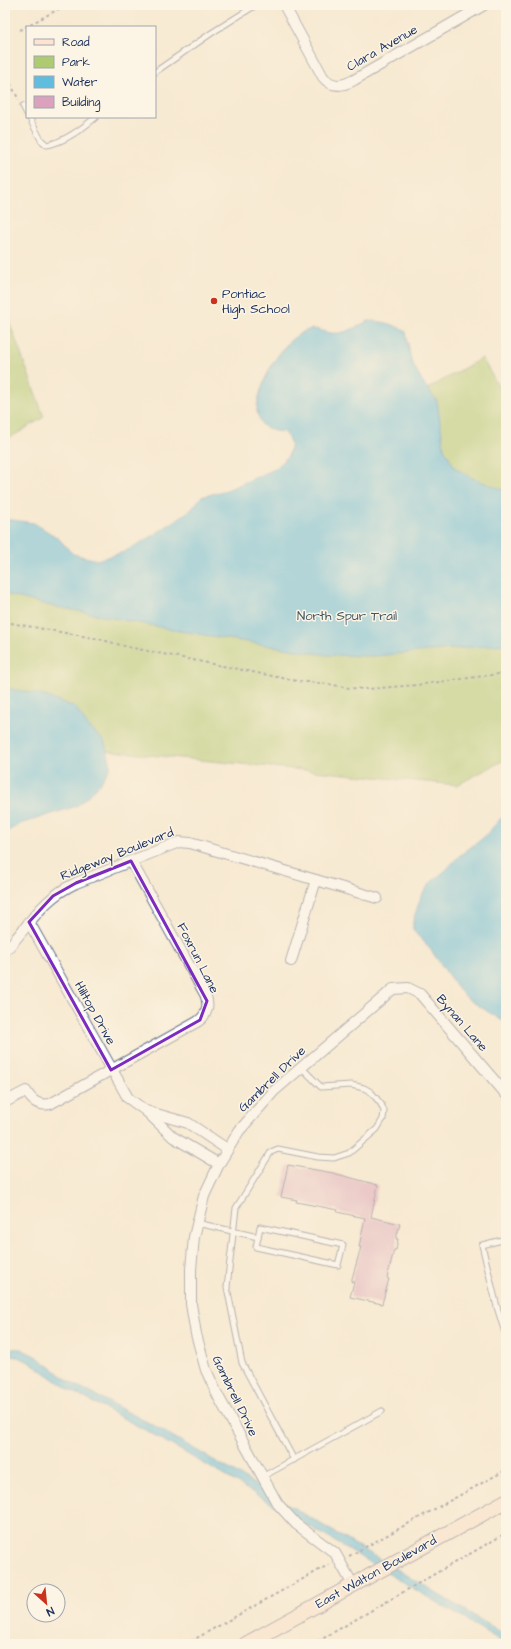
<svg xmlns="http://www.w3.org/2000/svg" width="511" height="1649" font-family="'Architects Daughter',sans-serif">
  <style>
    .green { fill: #aecb72; stroke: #647d68 }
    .water { fill: #60bdde; stroke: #3e769e }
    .building { fill: #daa2bc }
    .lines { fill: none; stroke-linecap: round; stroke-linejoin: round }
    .lane-casing { stroke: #687087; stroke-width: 7 }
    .street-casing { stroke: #687087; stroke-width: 12 }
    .secondary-casing { stroke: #687087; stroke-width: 16 }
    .path { stroke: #687087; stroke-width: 2; stroke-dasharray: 3 3; stroke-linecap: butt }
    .lane { stroke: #fff; stroke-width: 5 }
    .street { stroke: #fff; stroke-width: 10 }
    .secondary { stroke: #fde4d1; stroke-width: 14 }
    .marked { fill: none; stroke: #7b2cbf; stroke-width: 3; stroke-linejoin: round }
    .poi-dot { fill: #c8321e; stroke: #fcf5e5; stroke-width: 1.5 }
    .labels { text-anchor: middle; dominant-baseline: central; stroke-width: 3; stroke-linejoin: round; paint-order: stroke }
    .street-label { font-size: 13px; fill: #1b2f5e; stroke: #fcf5e5 }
    .poi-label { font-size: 13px; fill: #1b2f5e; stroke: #fcf5e5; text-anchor: start }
    .park-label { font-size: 13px; fill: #405663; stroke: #fcf5e5 }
  </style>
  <rect width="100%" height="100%" fill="#fcf5e5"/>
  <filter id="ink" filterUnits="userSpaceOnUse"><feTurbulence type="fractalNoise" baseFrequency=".025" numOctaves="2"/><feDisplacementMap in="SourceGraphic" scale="8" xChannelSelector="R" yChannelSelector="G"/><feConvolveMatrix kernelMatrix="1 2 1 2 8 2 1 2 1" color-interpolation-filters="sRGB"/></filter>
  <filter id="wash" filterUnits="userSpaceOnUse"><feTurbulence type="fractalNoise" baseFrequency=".012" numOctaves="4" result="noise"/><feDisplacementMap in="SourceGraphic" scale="16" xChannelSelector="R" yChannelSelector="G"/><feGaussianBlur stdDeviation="0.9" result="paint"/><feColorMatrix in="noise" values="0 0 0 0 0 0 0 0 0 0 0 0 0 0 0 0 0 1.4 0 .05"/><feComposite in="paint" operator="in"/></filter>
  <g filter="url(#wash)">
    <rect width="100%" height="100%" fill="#f7ead2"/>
    <g class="green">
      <path d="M5,310L44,417L5,441Z"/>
      <path d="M482,358L506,400V759L457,785L5,741V577L69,591Z"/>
    </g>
    <g class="water">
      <path d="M368,321C383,321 394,324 406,332L411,360L423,383L437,401L444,448L455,468L472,478L506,491V644L374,656L326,655L174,630L47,605L5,594V519L34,523L58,538L73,554L97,560L124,552L151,537L192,509L201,497L227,490L275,469L288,456L291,444L285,432L274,431L262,425C261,421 257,415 257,411C257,385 284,332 313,329C318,329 325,332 331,333C344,335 356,327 368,321Z"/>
      <path d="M5,688L39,694L75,707L89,727L104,741L110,761V768L99,785L77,806L20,824L5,833Z"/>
      <path d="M506,813V1023L468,999L459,990L428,946L417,935L413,929V921L421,896L431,882L445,871L459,856L483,838Z"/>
      <path d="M5,1348L21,1349L37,1357L72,1383L151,1424L229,1469L506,1635V1644L227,1477L147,1431L68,1389L33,1364L19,1357L5,1356Z"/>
    </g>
    <g id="blocks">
      <path class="building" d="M288,1165L333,1173L378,1185L371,1217L400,1224L396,1239H398L396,1250H394L387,1278L389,1279L382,1304L350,1297L354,1282H351L361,1247H359L365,1218L337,1212L338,1210L296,1202L297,1200L281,1197Z"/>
    </g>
  </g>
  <g filter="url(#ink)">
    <use href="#blocks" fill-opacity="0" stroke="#687087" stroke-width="1"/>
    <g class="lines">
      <defs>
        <g id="lane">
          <path d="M155,72L213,32L256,5"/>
          <path d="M23,106L27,114"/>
          <path d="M29,117L41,140L47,145C64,142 83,128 96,117"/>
          <path d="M197,1223L258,1237"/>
          <path d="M260,1227L343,1245L338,1265L256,1247Z"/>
          <path d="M506,1239L482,1245L497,1307L506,1336"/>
          <path d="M294,1460L242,1363L227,1287L236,1208L271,1152L278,1149L318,1157L334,1158L349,1153L377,1129L383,1119L384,1111L381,1104L371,1092L364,1088L351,1085L321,1087L301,1067"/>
          <path d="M262,1477L382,1411"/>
        </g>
        <g id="street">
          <path d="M284,5L323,77C332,88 343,86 354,80L484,5"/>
          <path d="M29,922L128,1098L146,1111L188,1123L227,1149"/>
          <path d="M5,951C30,925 41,899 76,883L179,842L190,843L377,898"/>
          <path d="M291,961L316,880"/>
          <path d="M5,1102L26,1091C32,1101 38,1106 50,1104L197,1022C207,1016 210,1005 205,994L131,861"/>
          <path d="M146,1111L173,1137L219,1164"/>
          <path d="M353,1585L335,1553L296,1524L277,1503L218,1396L206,1370L196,1334L191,1304V1269L194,1237L204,1196L219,1164L239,1131L274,1091L393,989L408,988L420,994L506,1094"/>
        </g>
        <path id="secondary" d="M246,1644L506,1501"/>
      </defs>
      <use href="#lane" class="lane-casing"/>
      <use href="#street" class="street-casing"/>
      <use href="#secondary" class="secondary-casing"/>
      <g class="path">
        <path d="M20,30L66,5"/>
        <path d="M5,81L10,83L19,100"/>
        <path d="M5,622L99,639L128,647L297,681L328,684L350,688L368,689L417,685L506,673"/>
        <path d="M349,1556L506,1470"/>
        <path d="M186,1644L330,1564"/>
        <path d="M313,1644L506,1533"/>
      </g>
      <use href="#lane" class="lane"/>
      <use href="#street" class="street"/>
      <use href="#secondary" class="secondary"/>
    </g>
  </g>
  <path d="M0 0H511V1649H0ZM131,861L207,1001L200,1020L111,1070L29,922L53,896L76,883Z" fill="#f7ead2" fill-opacity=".55" fill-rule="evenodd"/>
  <path class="marked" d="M131,861L207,1001L200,1020L111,1070L29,922L53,896L76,883Z"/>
  <circle class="poi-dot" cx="214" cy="301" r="4"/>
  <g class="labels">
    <g class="street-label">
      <text transform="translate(382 48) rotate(-30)">Clara Avenue</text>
      <text transform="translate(117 854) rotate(-22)">Ridgeway Boulevard</text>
      <text transform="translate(198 958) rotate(63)">Foxrun Lane</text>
      <text transform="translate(95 1013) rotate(61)">Hilltop Drive</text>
      <text transform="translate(462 1023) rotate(49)">Bynan Lane</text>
      <text transform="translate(272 1079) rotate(-44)">Gambrell Drive</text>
      <text transform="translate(235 1396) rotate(64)">Gambrell Drive</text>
      <text transform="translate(376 1572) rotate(-29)">East Walton Boulevard</text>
    </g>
    <g class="poi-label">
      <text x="222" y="294">Pontiac<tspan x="222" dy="15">High School</tspan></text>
    </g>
    <g class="park-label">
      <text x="347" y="616">North Spur Trail</text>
    </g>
  </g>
  <rect width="511" height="1649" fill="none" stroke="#fcf5e5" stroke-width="20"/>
  <rect x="26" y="26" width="130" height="92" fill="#fcf5e5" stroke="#a2a6af"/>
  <rect x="34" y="39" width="20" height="6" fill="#fde4d1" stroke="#a2a6af"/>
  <text x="62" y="46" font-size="12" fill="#1b2f5e">Road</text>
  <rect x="34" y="56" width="20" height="12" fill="#aecb72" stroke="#a2a6af"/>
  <text x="62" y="66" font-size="12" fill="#1b2f5e">Park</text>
  <rect x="34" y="76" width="20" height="12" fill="#60bdde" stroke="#a2a6af"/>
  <text x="62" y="86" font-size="12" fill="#1b2f5e">Water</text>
  <rect x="34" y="96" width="20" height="12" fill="#daa2bc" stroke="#a2a6af"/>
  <text x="62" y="106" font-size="12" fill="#1b2f5e">Building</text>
  <g transform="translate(46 1603) rotate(153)"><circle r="19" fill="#fcf5e5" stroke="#a2a6af"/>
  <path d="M0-3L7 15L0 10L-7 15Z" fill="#c8321e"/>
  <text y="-6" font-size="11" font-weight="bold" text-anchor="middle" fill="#1b2f5e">N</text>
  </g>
</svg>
